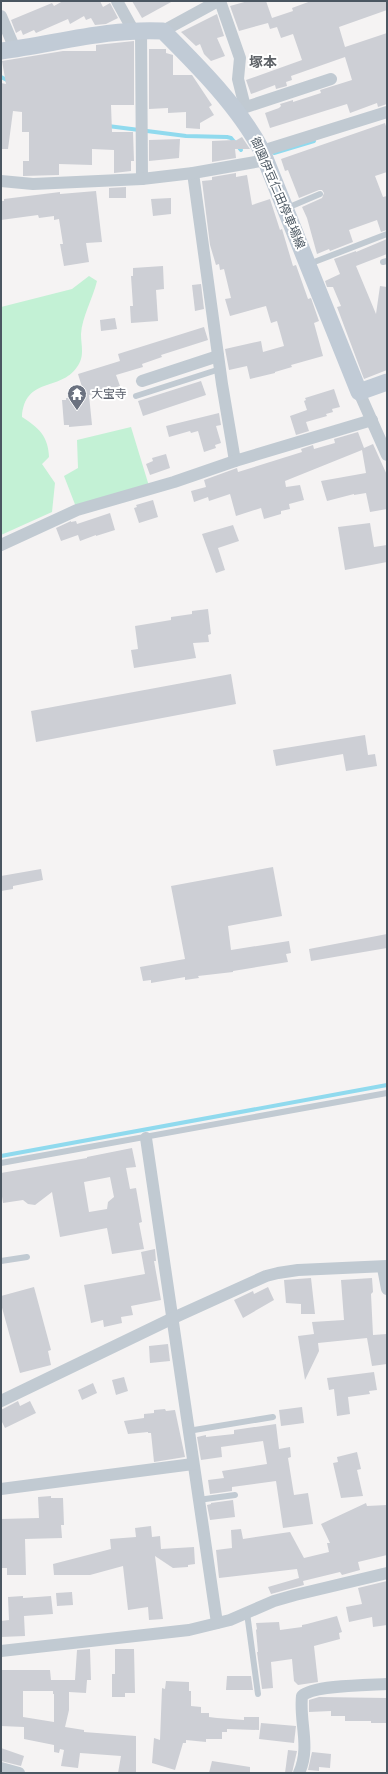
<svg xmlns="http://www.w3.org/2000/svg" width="388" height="1774" font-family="Roboto,'Noto Sans JP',sans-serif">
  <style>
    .green { fill: #c3f1d5 }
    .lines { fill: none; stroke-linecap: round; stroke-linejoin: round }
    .stream { stroke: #90daee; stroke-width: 4 }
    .building { fill: #cdcfd5; fill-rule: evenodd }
    .service { stroke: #c1cad2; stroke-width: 6 }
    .minor { stroke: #c1cad2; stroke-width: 12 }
    .secondary { stroke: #c1cbd6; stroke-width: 17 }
    .labels { text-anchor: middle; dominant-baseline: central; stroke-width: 4; stroke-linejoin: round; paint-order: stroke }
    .street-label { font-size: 12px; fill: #4a5661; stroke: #fff }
    .worship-label { font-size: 12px; fill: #5b616d; stroke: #fff; text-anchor: start }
    .quarter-label { font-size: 14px; font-weight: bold; fill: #5f6368; stroke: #fff }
  </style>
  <rect width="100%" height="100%" fill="#f5f3f3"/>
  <g class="green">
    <path d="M89,276L97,281C93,298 82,317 81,334C81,346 85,356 77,367C60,392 25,376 22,417C39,428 48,436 49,457L42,464L55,483L52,512L1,535V307L72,289Z"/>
    <path d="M131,427L149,486L76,507L64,476L78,468L77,440Z"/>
  </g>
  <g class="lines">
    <g class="stream">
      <path d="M1,77L9,81"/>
      <path d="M108,126L186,136L227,137L231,138L241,150"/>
      <path d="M274,153L314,141"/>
      <path d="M1,1156L387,1085"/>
    </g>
  </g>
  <g class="building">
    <path d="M63,1H100L103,7L110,3L118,18L106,24L95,25L91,18L86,20L84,16L70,24L68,19L36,33L34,30L23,35L21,30L16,33L11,20L52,3L54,6Z"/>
    <path d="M132,1H173L142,18Z"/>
    <path d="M248,1H266L272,18L293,11L292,8L311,1H387V10L339,27L345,47L387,33V104L378,107L377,103L350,113L347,104L270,128L265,113L279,108L281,106L280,104L293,100V102L321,93L320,90L352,80L345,57L291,76L292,80L286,82L287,86L276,89L275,85L251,94L246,80L302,60L293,34L281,38L277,27L270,29L268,23L239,31L230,6Z"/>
    <path d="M217,14L224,36L217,38L225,56L211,61L204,54L200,44L196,46L181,32Z"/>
    <path d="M134,41V105H111L112,132H133L134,161H131V171L114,173V150L92,149V165L59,164V175L23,176V161H29V132H22V112L13,111L8,149H1V83L6,84L2,61L63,51H96V45Z"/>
    <path d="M149,49H166V53L173,55V75H192L212,105L209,107L214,115L200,123V129L186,128V112L168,113V108L149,109Z"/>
    <path d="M385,123L387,129V172L375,176L383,197L387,196V230L381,232L377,220L349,230L353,242L330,251L329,249L317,254L307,218L302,207L322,198L324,193L322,190H319L299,198L288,170L285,171L281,159Z"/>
    <path d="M242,137L250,149H235L236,158L212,162V141L235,140V141Z"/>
    <path d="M180,139L179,158L149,161V140Z"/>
    <path d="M236,173V177L247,175L252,205L270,199L280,230L282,229L293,266L296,265L308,299L311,298L319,321L314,323L323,356L291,365L292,367L275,372V373L250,379L247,366L229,370L225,349L261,341L263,352L284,346L277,321L271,323L266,306L230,316L225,299L231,298L224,269L220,270L219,264L216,265L210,245L202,181L212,180V177Z"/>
    <path d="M126,187V198H109V188Z"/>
    <path d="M96,191L102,242L86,243L89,262L64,266L60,244H63L59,219L54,220V216L39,218L38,215L1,220V201H4V199L60,192V194Z"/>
    <path d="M171,198V214L153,216L151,199Z"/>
    <path d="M387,239V254L356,266L376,314L380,286L387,287V370L364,379L337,307L341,306L333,287H327L325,281L340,274L334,259L356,251V252Z"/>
    <path d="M163,266L164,289L156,290L158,321L131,323L130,306H133L131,276H133V268Z"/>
    <path d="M201,284L204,309L195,311L192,285Z"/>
    <path d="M115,318L117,329L101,331L100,320Z"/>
    <path d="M204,327L208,340L161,355L162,357L142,364L143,367L116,375L120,386L89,395L92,425L69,427V425H64L62,400H66V398L79,397L77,388L82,387L78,374L120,361L118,354Z"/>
    <path d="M201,381L206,395L143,416L138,401Z"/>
    <path d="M334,389L340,407L332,409L333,412L326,414L327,416L306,422L309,431L296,435L290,416L307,410L304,401L306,400L305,398Z"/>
    <path d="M219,413L221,425L216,426L221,443L215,445L216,448L204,452L198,431L191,433L190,431L169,437L166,426Z"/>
    <path d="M358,432L364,448L373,444L387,475V509L370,512L366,493L354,495V494L327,501L321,481L366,473L362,450L285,481L286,487L300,485L304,500L289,504L290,509L281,511V514L264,519L261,508L236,516L230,494L209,501L208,497L194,502L191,491L206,487L204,480L237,468L238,472L302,452L301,449L313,445L314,449L335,443L334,439Z"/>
    <path d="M166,454L170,468L150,475L146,464L153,461L152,458Z"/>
    <path d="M153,500L158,517L139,523L134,508L137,507L136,505Z"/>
    <path d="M110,513L115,530L96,536V535L80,541L78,535L61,541L56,528L71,521V522L76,521L77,524Z"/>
    <path d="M370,523L374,547L387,545V562L345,570L338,527Z"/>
    <path d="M233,525L239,541L218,548L225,570L216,573L202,534Z"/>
    <path d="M208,609L211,634L208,635L209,642L193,643L196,658L134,668L131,650L138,649L135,626L171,620V617L192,614V611Z"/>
    <path d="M231,674L236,704L36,742L31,711Z"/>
    <path d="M365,735L368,755L375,754L377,766L346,771L343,754L276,766L273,750Z"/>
    <path d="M273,867L282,916L228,926L231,950L289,941L291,953L286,954L288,962L233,971V972L198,976L199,978L185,980V977L151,983V980L143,981L140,967L185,959L171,886Z"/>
    <path d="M41,869L43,880L13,886V889L1,891V876Z"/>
    <path d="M387,934V948L311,961L309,949Z"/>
    <path d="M132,1148L136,1167L126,1168L130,1189L136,1188L142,1222L139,1223L144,1249L112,1254L107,1228L60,1237L52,1192L35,1205L28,1204L23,1200L3,1203L1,1190V1173L87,1158V1157ZM110,1177L114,1197L108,1202L107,1209L89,1212L84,1182Z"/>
    <path d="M155,1249L156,1261H154L161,1300L131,1306L133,1315L121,1317L122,1323L104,1327L103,1320L91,1323L84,1285L145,1274L141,1252Z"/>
    <path d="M311,1278L315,1314H301V1304L286,1303L284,1280Z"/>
    <path d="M372,1278L373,1292L371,1294L373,1335L387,1334V1364L372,1366L367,1338L318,1343L319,1351L305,1380L298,1336L314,1334L312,1322L344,1320L341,1280Z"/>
    <path d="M34,1287L51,1350L48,1351L51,1365L20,1373L1,1304V1296Z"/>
    <path d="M268,1287L274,1300L243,1318L234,1300L253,1291L254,1294Z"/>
    <path d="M168,1344L170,1361L150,1363L149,1346Z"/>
    <path d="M374,1372L377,1390L369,1391L370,1394L348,1397L350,1414L337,1416L334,1389L329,1390L327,1378Z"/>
    <path d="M124,1377L128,1391L116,1395L112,1380Z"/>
    <path d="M93,1383L97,1393L82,1400L78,1390Z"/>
    <path d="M18,1401L20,1406L30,1401L36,1413L5,1428L1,1420V1410Z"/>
    <path d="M302,1407L304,1423L281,1426L279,1410Z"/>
    <path d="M165,1409L166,1411L175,1410L185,1457L154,1462L151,1433H148V1432L128,1434L124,1421L144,1418V1414L154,1413V1410Z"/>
    <path d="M276,1424L279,1449L290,1447L291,1457L288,1458L294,1495L308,1493L313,1524L283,1528L276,1481L232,1487V1491L210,1494L208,1480L224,1478L222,1471L267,1464L263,1441L221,1447L222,1457L201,1460L197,1437L206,1435V1437L234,1434V1430Z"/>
    <path d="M357,1452L361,1469L357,1470L363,1496L341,1498L333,1463L338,1462L337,1457Z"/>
    <path d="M51,1496V1498H63L64,1525H61L62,1538L25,1539L26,1575H7V1568H1V1519L39,1518L38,1497Z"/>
    <path d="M233,1500L235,1517L210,1520L207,1505L211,1504V1503Z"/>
    <path d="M366,1503L367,1506L387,1505V1555L358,1562L360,1570L342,1575L340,1572L303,1581L304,1585L271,1594L268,1587L299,1578L297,1569L219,1578L216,1550L232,1548L231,1530L241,1529L243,1539L290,1532L304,1558L329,1552L327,1543H330L321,1524Z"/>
    <path d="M151,1526L152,1537L160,1536L161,1549L194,1547L195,1564L188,1565V1567L173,1568L155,1556L163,1619L149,1620L148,1607L128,1610L123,1566L90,1575H54L53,1564L111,1549L110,1539L136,1537L135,1528Z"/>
    <path d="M387,1581V1625L373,1627L372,1617L349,1622L346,1607L362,1604L358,1588Z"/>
    <path d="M72,1592L73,1605L57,1606L56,1593Z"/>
    <path d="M23,1596V1598L51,1596L53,1614L24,1616L25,1636L1,1637V1621L9,1620L8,1597Z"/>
    <path d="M337,1616L342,1632L339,1633L340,1639L314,1646L318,1682L298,1685L294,1681L292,1659L271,1662L273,1688L262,1689L257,1652H258L256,1630L257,1629L256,1623L279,1622L280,1630L302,1627V1625L307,1624Z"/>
    <path d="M90,1649L91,1680H87L86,1693L69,1692V1710L65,1727L84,1730V1732L136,1736V1773H118L121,1756L80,1753L78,1768L61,1766L64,1750L60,1749L59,1753L54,1752V1745L24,1739V1727L1,1726V1670H50L51,1680H75L77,1650ZM23,1691H53V1694H54V1722L23,1717Z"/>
    <path d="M115,1649H134L135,1693H125V1697H112V1674H115Z"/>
    <path d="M227,1676H251L253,1690H226Z"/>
    <path d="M166,1681L189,1682V1691H191V1706L201,1707V1713H209V1717L217,1718L244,1720V1717H259V1730L227,1729V1732H222V1739H206V1742L186,1740V1743H183L175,1770L152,1763L154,1738L160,1740L162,1688L165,1689Z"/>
    <path d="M319,1697L387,1698V1723H371V1721H345V1716H331V1711L309,1712V1700Z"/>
    <path d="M261,1723L296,1726L294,1743L259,1739Z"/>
    <path d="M1,1748L24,1756L21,1766L1,1761Z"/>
    <path d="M288,1750L297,1751L292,1773H285Z"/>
    <path d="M312,1752L331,1754L330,1768L319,1767V1771L308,1770Z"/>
    <path d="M212,1761L250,1767V1773H209Z"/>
  </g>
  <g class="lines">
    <g class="service">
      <path d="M287,208L320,194"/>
      <path d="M383,262L387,261"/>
      <path d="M309,264L387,234"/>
      <path d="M136,396L220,369"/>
      <path d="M1,1163L387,1093"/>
      <path d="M1,1261L27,1257"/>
      <path d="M188,1431L273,1417"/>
      <path d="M198,1500L235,1495"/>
      <path d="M247,1613L258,1694"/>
    </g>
    <g class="minor">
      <path d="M117,1L133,30"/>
      <path d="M220,1L240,58L238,79L245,107"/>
      <path d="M1,16L15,49"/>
      <path d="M141,30L142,179"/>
      <path d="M163,31L218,1"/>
      <path d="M237,110L331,79"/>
      <path d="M262,151L387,112"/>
      <path d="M193,173L222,384L235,461"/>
      <path d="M1,181L33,184L142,179L193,173L266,160"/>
      <path d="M142,381L218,356"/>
      <path d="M359,392L387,455"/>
      <path d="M1,545L77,510L174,482L235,461L372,420"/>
      <path d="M146,1138L217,1623"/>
      <path d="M383,1268L387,1289"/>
      <path d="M1,1401L171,1319L266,1276L278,1273L298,1270L387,1266"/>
      <path d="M1,1489L193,1464"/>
      <path d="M1,1651L189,1630L230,1620L274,1601L295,1595L387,1573"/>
      <path d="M1,1768L19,1773"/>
      <path d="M299,1773C311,1747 299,1722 302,1696C313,1685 370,1685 387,1684"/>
    </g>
    <path class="secondary" d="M1,51C55,44 108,28 163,31C198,66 239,107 262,151L359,392L387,382"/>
  </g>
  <defs>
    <symbol id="temple-pin" viewBox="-11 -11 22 30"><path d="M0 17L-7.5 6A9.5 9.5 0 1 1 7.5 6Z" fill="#6b7280" stroke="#fff"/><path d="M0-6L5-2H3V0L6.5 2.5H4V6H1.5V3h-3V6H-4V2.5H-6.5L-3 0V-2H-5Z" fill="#fff"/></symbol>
  </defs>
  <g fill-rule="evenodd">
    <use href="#temple-pin" x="66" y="383" width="22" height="30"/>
  </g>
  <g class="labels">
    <g class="street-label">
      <text transform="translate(278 193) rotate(67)">御園伊豆仁田停車場線</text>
    </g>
    <g class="worship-label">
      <text x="91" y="394">大宝寺</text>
    </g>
    <g class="quarter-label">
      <text x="263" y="62">塚本</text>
    </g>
  </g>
  <rect width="388" height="1774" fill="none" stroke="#4a5661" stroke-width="4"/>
</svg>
